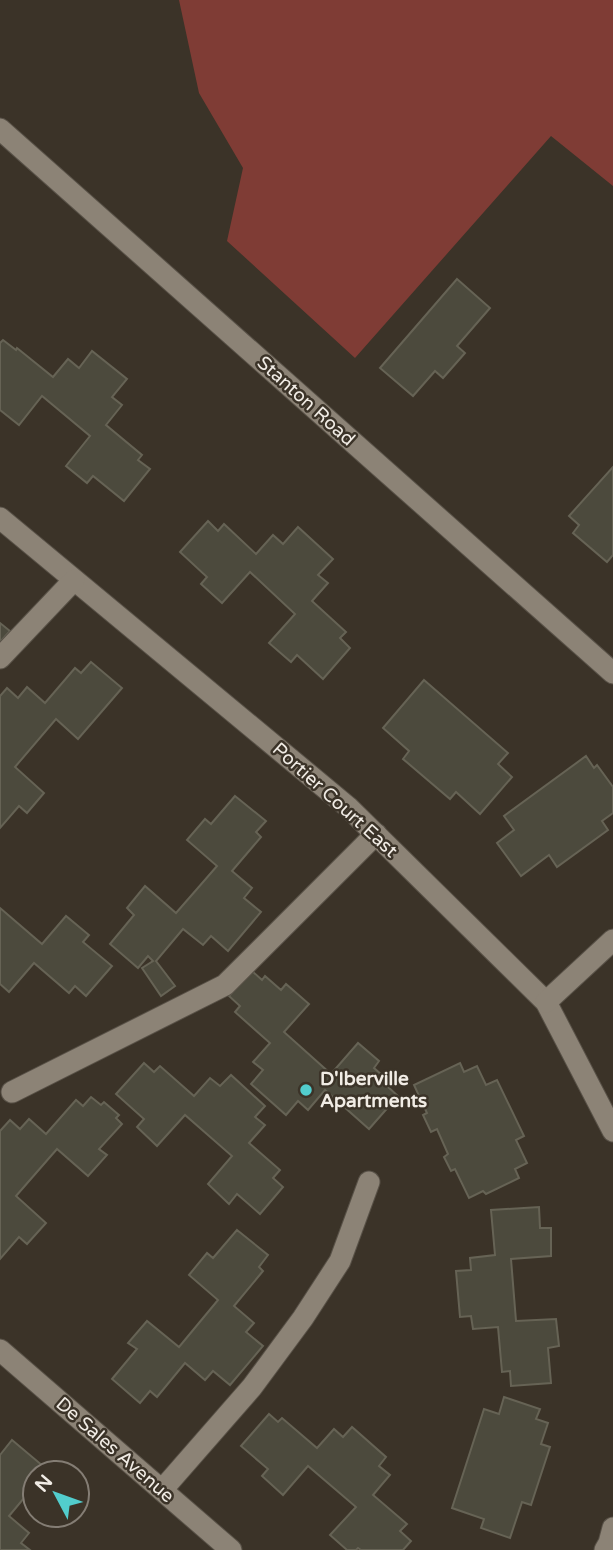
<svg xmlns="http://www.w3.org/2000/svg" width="613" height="1550" font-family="'Varela Round',sans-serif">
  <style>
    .green { fill: #7f3c35 }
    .building { fill: #4c4a3d; stroke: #666355; stroke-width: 2 }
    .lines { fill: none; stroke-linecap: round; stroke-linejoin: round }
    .minor-casing { stroke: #585147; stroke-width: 23 }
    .minor { stroke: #8c8376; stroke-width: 21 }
    .poi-dot { fill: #52cdcd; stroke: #3b3328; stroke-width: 2.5 }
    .labels { text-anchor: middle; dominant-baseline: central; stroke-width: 5; stroke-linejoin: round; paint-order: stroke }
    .street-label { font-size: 19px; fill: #f1ece5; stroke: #3b3328 }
    .poi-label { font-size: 19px; font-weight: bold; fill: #f1ece5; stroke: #3b3328; text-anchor: start }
  </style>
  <rect width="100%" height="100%" fill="#3b3328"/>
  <path class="green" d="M179,0H613V186L551,136L355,358L227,241L243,168L199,93Z"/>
  <g class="building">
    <path d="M457,279L490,308L457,346L465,353L443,378L435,371L413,396L380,368Z"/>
    <path d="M3,340L16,350L17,348L53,377L68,359L79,368L92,351L127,379L112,397L122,405L106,425L142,455L138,460L150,469L124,501L93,476L87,483L66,466L90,436L42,396L19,425L0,410V343Z"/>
    <path d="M613,467V555L607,562L573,533L579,525L569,516Z"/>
    <path d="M208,521L218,531L224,524L256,554L273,535L283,544L298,527L333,559L318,575L328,583L312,601L346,632L340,638L350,648L323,679L297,655L291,662L269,643L295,614L250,572L222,603L201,584L207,577L180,552Z"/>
    <path d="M0,623L10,631L0,642Z"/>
    <path d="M91,662L122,688L78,739L56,719L15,767L44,793L27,813L19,806L0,828V696L7,688L18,698L27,687L45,703L75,668L81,673Z"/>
    <path d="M424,680L508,753L498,764L512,777L480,814L456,792L450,799L403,759L409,751L383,728Z"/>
    <path d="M586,756L594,768L597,765L613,787V813L602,821L608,830L557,867L549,855L521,876L497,843L514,830L504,816Z"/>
    <path d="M235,796L266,821L256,832L261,837L232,871L252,888L244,898L261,912L228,951L211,936L203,945L183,929L156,961L175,986L161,996L142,968L153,961L148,956L138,968L110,944L134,915L127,908L145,886L176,913L197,889L217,866L187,840L205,819L211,824Z"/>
    <path d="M0,908L42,944L66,916L89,935L83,942L112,966L86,996L75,986L69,993L34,963L9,992L0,984Z"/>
    <path d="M251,970L262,980L265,976L281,990L286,984L309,1004L284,1032L331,1074L358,1043L379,1061L374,1068L390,1082L387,1086L398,1096L369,1129L325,1090L308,1110L298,1101L286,1115L251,1084L263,1070L253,1062L270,1043L235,1012L240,1006L229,996Z"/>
    <path d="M144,1063L154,1072L160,1066L194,1096L210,1078L220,1086L231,1075L265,1106L255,1117L265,1125L249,1143L280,1170L273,1178L283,1187L260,1214L237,1194L229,1204L208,1184L232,1156L185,1115L157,1146L137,1127L144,1119L116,1094Z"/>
    <path d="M460,1063L464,1072L477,1066L486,1085L497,1080L524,1136L516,1140L527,1163L515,1169L519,1178L486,1194L483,1191L469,1198L455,1169L451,1171L444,1157L448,1154L437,1129L431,1132L423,1115L427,1113L414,1085Z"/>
    <path d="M91,1097L101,1105L104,1102L119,1115L116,1118L122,1124L99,1149L107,1155L88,1176L57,1149L16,1196L46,1223L27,1244L19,1237L0,1259V1131L10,1120L20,1129L29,1119L46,1134L76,1100L83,1106Z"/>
    <path d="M539,1207L540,1228H551V1256L511,1259L516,1321L556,1319L559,1346L548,1348L551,1383L511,1386L510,1371L502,1372L498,1327L473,1329L471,1316L460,1317L456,1271L471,1270L470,1258L495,1255L491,1210Z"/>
    <path d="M237,1230L268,1255L259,1267L263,1271L234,1306L254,1323L246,1332L263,1346L230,1385L213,1371L205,1380L185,1363L157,1397L150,1391L140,1403L112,1379L137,1349L128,1343L147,1321L179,1347L218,1300L189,1275L207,1253L213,1258Z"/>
    <path d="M504,1397L540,1409L536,1419L548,1423L541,1444L550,1447L531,1505L522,1502L510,1538L481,1528L484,1519L452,1508L484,1409L499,1414Z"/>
    <path d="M269,1414L278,1422L282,1418L317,1448L334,1429L343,1437L352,1427L386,1457L379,1466L390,1475L373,1495L407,1524L400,1531L411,1541L403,1550H361L358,1548L356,1550H347L330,1535L356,1507L308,1466L283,1495L262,1476L268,1469L241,1446Z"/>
    <path d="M12,1440L43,1466L33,1477L35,1479V1485L9,1516L29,1533L21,1543L30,1550H0V1455Z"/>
  </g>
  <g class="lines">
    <defs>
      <g id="minor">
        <path d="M0,129L613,673"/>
        <path d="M0,518L348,807L546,1002L613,1131"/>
        <path d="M0,658L74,580"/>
        <path d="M546,1002L613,940"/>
        <path d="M12,1092L225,985L376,834"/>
        <path d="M0,1350L231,1550"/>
        <path d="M162,1490L252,1387L303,1318L340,1261L369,1182"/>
        <path d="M605,1550L609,1543L613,1528"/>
      </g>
    </defs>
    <use href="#minor" class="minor-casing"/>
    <use href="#minor" class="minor"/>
  </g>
  <circle class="poi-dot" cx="306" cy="1090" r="7"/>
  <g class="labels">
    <g class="street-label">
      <text transform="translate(306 401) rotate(42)">Stanton Road</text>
      <text transform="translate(335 800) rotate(42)">Portier Court East</text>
      <text transform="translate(115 1450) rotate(41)">De Sales Avenue</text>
    </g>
    <g class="poi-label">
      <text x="320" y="1079">D'Iberville<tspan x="320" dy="22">Apartments</tspan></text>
    </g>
  </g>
  <g transform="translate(56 1494) rotate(311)"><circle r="33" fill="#3b3328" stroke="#847d74" stroke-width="2"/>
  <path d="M0-5L12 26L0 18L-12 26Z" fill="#52cdcd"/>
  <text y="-10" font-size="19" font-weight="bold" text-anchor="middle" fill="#f1ece5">N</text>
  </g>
</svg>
